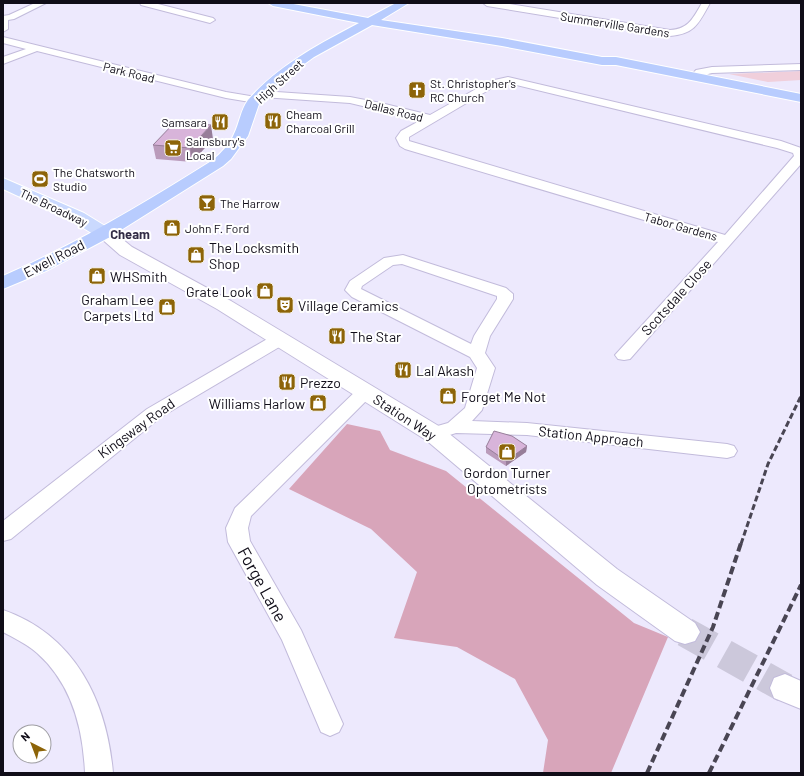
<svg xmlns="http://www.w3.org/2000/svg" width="804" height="776" font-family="Barlow,sans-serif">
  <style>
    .green { fill: #f0cfdb }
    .forest { fill: #d8a5ba }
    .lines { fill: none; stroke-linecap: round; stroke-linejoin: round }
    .tertiary-tunnel { stroke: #ccc8db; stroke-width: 30; stroke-dasharray: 30 15; stroke-linecap: butt }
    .minor-casing { stroke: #c2bbdb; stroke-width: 2 }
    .tertiary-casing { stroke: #c2bbdb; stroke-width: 2 }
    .primary-casing { stroke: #fff; stroke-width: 2 }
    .trunk-casing { stroke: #fff; stroke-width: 2 }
    .minor { fill: #fff; fill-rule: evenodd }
    .tertiary { fill: #fff; fill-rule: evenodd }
    .primary { fill: #cad9fe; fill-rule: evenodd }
    .trunk { fill: #b8ccfe; fill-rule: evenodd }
    .rail-far1 { stroke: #494553; stroke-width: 3; stroke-dasharray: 6 3; stroke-linecap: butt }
    .rail { stroke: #494553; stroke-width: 4; stroke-dasharray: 8 4; stroke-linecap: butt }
    .wall { fill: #ba9bbb }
    .shaded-wall { fill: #977e99 }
    .building { fill: #d8b4da; stroke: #977e99 }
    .labels { text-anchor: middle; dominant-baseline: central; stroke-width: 4; stroke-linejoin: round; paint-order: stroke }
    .far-street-label { font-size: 12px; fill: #100d18; stroke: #fff }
    .far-poi-label { font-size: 12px; fill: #100d18; stroke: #fff; text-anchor: start }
    .far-quarter-label { font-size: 13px; font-weight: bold; fill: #332d46; stroke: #fff }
    .poi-label { font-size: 14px; fill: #100d18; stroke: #fff; text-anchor: start }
    .street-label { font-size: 14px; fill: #100d18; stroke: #fff }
    .near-street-label { font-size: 17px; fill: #100d18; stroke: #fff }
  </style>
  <rect width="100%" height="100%" fill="#ede9fd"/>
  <path class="green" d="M801,71V80L768,82L729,74Z"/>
  <path class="forest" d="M347,424L380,431L390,450L446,471L634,623L668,637L611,773H543L548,740L515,679L457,647L394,638L417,572L371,529L289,489Z"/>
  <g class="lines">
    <path class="tertiary-tunnel" d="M685,632L785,688"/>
    <defs>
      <g id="minor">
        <path d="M35,3H46L14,19L8,20V29L3,32V16L9,15Z"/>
        <path d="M140,3H154L213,18L215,20L210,23L141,5Z"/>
        <path d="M483,3H503L670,30C689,29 693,18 702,3H710C699,23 695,34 670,36L487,6Z"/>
        <path d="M3,37L226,92L256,97L262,100L256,103L226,98L37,51L3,64V57L26,49L3,43Z"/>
        <path d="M801,64V70L712,73C703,75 702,78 695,80L690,77L696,70L712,67Z"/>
        <path d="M508,77L781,141L801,148V164L630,359L624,360L618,359L615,355L718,242L405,149L400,146L396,138L401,131L421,120L350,103L262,97L257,94L262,91L350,97L381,103L430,115L490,81ZM508,83L777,148L793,153L794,156L725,235L409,141V137L497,85Z"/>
        <path d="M403,255L506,288L513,294V299L490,336L485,353L495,368L482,410L472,421L527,423L727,444L734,446L737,451L734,456L727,458L527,435L456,433L434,440L427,439L424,434L427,429L448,423L465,408L477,368L470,357L352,297L345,290L350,281L384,258ZM402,264L497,296V299L474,336L471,344L361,289L362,286L393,265Z"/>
        <path d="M280,334L286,335L288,339L286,343L161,417L11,539L3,541V521L147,409L274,335Z"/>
        <path d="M366,385L372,387L375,391L372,395L251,516L248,528L250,541L301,630L343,724L339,732L330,736L321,732L282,640L228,542L226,528L235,508L360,387Z"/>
        <path d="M3,610C75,635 107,701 113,773H85C83,728 72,684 37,653C27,644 14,638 3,632Z"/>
      </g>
      <g id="tertiary">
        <path d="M104,228L110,229L132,247L231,301L442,428L617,569L695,623L700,632L695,641L685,644L675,641L597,585L426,440L217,309L120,255L95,233L98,229Z"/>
        <path d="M785,674L801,681V709L774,698L770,688L774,678Z"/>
      </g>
      <path id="primary" d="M3,178L84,213L110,229L113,233L110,237L104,238L98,237L72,221L3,189Z"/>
      <path id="trunk" d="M268,3H288L368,18L396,3H409L381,20L502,38L602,57H616L801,94V102L616,65H602L502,46L372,25L314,57L292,73L259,104L248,136L231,159L223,166L110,237L46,271L3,289V276C76,244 145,203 213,160C221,153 230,144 234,134C239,124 241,109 248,100C279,65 319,44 359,23L273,6Z"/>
    </defs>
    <use href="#minor" class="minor-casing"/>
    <use href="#tertiary" class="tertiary-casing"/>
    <use href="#primary" class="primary-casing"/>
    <use href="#trunk" class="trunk-casing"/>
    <use href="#minor" class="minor"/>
    <use href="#tertiary" class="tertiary"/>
    <use href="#primary" class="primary"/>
    <use href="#trunk" class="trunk"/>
    <path class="rail-far1" d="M741,544L768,464L801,396"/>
    <g class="rail">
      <path d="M647,773L713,627L741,543"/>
      <path d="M709,773L801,585"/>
    </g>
  </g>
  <g class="wall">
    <path d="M213,139L192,162L156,159L153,145Z"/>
    <path d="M527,446L526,452L506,466L486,453V447Z"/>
  </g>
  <g class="shaded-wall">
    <path d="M211,125L213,139L192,162L190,148Z"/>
    <path d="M527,446L526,452L506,466V461Z"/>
  </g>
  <g class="building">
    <path d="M175,122L211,125L190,148L153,145Z"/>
    <path d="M494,431L512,436L527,446L506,461L486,447Z"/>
  </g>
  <defs>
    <symbol id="church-square" viewBox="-11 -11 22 22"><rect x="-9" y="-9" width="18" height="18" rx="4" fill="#8d6408" stroke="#fff"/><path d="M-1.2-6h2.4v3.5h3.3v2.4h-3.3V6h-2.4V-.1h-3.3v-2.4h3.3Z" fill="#fff"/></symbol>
    <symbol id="restaurant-square" viewBox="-11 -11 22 22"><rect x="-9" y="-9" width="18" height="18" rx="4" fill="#8d6408" stroke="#fff"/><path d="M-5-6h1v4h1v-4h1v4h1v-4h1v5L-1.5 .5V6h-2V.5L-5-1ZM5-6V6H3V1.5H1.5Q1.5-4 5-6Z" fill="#fff"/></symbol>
    <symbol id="supermarket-square" viewBox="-11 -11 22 22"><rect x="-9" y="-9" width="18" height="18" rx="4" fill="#8d6408" stroke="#fff"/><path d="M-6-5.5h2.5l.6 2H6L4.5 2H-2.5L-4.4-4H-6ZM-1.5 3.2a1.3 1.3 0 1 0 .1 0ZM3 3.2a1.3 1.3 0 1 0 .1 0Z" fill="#fff"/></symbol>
    <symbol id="stadium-square" viewBox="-11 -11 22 22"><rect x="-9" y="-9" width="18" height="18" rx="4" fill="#8d6408" stroke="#fff"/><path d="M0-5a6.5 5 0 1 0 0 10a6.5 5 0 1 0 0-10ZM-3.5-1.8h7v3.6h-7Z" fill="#fff"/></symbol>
    <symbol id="bar-square" viewBox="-11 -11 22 22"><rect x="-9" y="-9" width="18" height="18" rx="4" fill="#8d6408" stroke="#fff"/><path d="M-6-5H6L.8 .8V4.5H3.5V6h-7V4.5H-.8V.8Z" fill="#fff"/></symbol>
    <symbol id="shop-square" viewBox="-11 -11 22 22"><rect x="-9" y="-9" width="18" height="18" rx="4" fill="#8d6408" stroke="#fff"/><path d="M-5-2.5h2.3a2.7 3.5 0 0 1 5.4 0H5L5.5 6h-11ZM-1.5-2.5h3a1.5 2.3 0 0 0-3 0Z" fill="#fff"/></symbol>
    <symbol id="theatre-square" viewBox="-11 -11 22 22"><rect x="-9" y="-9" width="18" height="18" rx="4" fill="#8d6408" stroke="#fff"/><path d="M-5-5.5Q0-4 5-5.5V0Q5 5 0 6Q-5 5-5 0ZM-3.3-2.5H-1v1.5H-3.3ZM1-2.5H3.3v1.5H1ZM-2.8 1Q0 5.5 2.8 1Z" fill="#fff"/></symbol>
  </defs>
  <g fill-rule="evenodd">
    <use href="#church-square" x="407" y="80" width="20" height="20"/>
    <use href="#restaurant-square" x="263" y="111" width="20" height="20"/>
    <use href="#restaurant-square" x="210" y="112" width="20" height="20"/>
    <use href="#supermarket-square" x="163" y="138" width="20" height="20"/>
    <use href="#stadium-square" x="30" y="169" width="20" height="20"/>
    <use href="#bar-square" x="197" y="193" width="20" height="20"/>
    <use href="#shop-square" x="162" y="218" width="20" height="20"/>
    <use href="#shop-square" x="186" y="245" width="20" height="20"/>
    <use href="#shop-square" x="87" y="266" width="20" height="20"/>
    <use href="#shop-square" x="255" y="281" width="20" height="20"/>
    <use href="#theatre-square" x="275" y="295" width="20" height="20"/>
    <use href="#shop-square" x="157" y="297" width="20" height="20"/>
    <use href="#restaurant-square" x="327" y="326" width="20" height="20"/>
    <use href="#restaurant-square" x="393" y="360" width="20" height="20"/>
    <use href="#restaurant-square" x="277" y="372" width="20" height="20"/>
    <use href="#shop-square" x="438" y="386" width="20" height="20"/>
    <use href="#shop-square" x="308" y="393" width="20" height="20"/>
    <use href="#shop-square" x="497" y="442" width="20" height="20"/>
  </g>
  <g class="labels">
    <g class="far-street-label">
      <text transform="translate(615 24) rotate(9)">Summerville Gardens</text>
      <text transform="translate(129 72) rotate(14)">Park Road</text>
      <text transform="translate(279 81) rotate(-42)">High Street</text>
      <text transform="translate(394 110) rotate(14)">Dallas Road</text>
      <text transform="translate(54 207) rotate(25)">The Broadway</text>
      <text transform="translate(681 226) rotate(16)">Tabor Gardens</text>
    </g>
    <g class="far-poi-label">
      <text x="430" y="83">St. Christopher's<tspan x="430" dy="14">RC Church</tspan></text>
      <text x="286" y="114">Cheam<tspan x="286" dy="14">Charcoal Grill</tspan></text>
      <text x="207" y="122" text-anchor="end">Samsara</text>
      <text x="186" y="141">Sainsbury's<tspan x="186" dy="14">Local</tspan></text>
      <text x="53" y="172">The Chatsworth<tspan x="53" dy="14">Studio</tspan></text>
      <text x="220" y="203">The Harrow</text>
      <text x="185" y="228">John F. Ford</text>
    </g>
    <g class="far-quarter-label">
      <text x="130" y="234">Cheam</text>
    </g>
    <g class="poi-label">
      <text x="209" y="247">The Locksmith<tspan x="209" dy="16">Shop</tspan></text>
      <text x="110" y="276">WHSmith</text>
      <text x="252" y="291" text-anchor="end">Grate Look</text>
      <text x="154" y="299" text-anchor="end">Graham Lee<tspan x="154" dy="16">Carpets Ltd</tspan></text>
      <text x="298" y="305">Village Ceramics</text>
      <text x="350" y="336">The Star</text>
      <text x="416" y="370">Lal Akash</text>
      <text x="300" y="382">Prezzo</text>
      <text x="461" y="396">Forget Me Not</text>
      <text x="305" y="403" text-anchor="end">Williams Harlow</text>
      <text x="507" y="472" text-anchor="middle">Gordon Turner<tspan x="507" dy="16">Optometrists</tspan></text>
    </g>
    <g class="street-label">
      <text transform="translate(54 258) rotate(-27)">Ewell Road</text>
      <text transform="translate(676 297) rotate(-48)">Scotsdale Close</text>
      <text transform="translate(405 417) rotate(33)">Station Way</text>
      <text transform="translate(136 428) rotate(-36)">Kingsway Road</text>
      <text transform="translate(591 436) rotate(6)">Station Approach</text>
    </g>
    <g class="near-street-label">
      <text transform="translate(263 584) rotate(61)">Forge Lane</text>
    </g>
  </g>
  <rect width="804" height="776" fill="none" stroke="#100d18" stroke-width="8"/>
  <g transform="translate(32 744) rotate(318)"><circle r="19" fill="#ffffff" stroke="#9f9ea3"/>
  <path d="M0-3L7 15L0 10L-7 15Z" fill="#8d6408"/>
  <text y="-6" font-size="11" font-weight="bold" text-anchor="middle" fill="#100d18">N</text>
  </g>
</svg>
